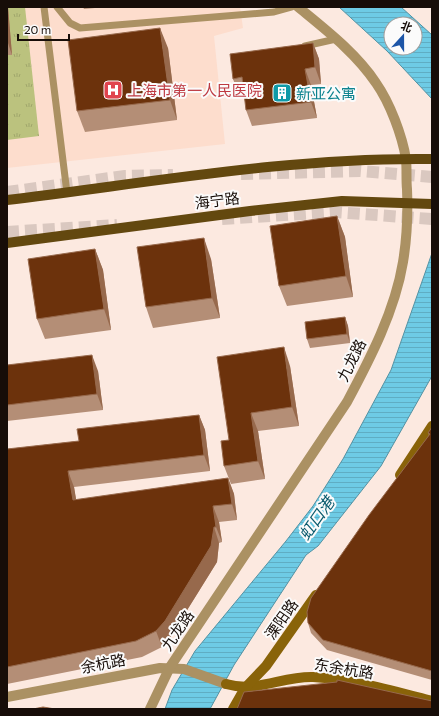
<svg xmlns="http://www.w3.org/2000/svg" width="439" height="716" font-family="Commissioner,'Noto Sans SC',sans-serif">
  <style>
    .built { fill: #fdddcd }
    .park { fill: url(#park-tufts) }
    .water { fill: url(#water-rules); stroke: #5492a3; fill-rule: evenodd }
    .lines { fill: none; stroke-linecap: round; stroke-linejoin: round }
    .highway-tunnel { stroke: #dac8c0; stroke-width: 12; stroke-dasharray: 12 6; stroke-linecap: butt }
    .lane { stroke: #ab9163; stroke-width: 7 }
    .street { stroke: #ab9163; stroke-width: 10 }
    .secondary { stroke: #896309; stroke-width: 10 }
    .primary { stroke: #63480f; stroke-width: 10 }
    .wall { fill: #b48e76 }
    .shaded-wall { fill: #97694c }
    .building { fill: #6c320c; stroke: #97694c }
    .labels { text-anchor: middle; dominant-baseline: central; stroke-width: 4; stroke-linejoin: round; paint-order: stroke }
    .health-label { font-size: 15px; fill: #be3a42; stroke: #fbfbfb; text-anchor: start }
    .culture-label { font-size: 15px; fill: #0d838f; stroke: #fbfbfb; text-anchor: start }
    .street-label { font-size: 15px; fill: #170d08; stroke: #fbfbfb }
    .water-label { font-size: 16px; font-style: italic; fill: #0b5b6e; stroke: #fbfbfb }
  </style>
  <defs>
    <pattern id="park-tufts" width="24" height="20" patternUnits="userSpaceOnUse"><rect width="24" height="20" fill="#bbc27e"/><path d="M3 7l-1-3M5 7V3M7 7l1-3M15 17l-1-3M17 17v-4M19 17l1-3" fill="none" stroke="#a0a66b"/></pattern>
    <pattern id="water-rules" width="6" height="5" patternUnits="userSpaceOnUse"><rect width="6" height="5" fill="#6ecbe5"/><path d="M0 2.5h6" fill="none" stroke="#5fadc3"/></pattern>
  </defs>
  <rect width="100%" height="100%" fill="#fce9e0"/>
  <path class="built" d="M7,7H240L243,28L214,36L225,144L7,168Z"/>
  <path class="park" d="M25,7L39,136L7,140V8Z"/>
  <g class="water">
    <path d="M339,7H401L432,35V99L387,51ZM391,24H415V48H391Z"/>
    <path d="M432,253V376L381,466L318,546L306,555L234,665L210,709H165L172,690L195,651L286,541L313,506L343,459L391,370Z"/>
  </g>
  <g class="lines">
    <g class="highway-tunnel">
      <path d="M241,174L360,171L432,177"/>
      <path d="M7,192L125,176L173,175"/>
      <path d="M222,219L334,212L432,219"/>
      <path d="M7,232L117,225"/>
    </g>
    <g class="lane">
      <path d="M44,7L67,193"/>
      <path d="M57,7L70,23L80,28L274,12L292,7"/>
      <path d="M305,46L336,39"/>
    </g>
    <g class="street">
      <path d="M7,697L160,668L184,669L226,684"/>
      <path d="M150,709L170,667L347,402C370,359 395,311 403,262C407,238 408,214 407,189C406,180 407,169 406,159C402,135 390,103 376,83C356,53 326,30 298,7"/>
    </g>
    <g class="secondary">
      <path d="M400,475L432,426"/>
      <path d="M226,684C257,693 282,676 313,677C352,679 394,691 432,701"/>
      <path d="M233,709L245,688L266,666L316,595"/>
    </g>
    <g class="primary">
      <path d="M7,200C148,183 290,157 432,159"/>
      <path d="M7,243L250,211L342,201L432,204"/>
    </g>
  </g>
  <g class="wall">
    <path d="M7,7H8L12,55H7Z"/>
    <path d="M83,7H106L84,9Z"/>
    <path d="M313,43L319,59L321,84L311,85L317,118L252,126L246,110L244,94L239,95L233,79Z"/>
    <path d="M168,48L177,120L85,132L77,111Z"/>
    <path d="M337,216L345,237L353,297L287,306L279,286Z"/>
    <path d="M95,249L103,270L111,330L45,339L37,319Z"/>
    <path d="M211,259L220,318L153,328L146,307Z"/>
    <path d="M345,317L348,326L350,343L310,348L307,339Z"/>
    <path d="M7,365L98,371L103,410L7,421Z"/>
    <path d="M290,366L299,426L258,431L265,479L231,484L224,466L229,440Z"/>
    <path d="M199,415L205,430L210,471L74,487L76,500L228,478L234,494L237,520L219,522L222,542L219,543L217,562L171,636L162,647L142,657L7,684V449L79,441Z"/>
    <path d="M432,427V680L327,650L311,633L308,623L429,435L428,433Z"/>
  </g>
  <g class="shaded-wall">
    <path d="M7,7H8L12,55L7,40Z"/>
    <path d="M160,28L168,48L177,120L170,100Z"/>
    <path d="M313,43L319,59L321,84L315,67Z"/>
    <path d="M305,69L311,85L317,118L311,102Z"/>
    <path d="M337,216L345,237L353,297L346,276Z"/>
    <path d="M204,238L211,259L220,318L212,298Z"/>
    <path d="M95,249L103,270L111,330L104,309Z"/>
    <path d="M345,317L348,326L350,343L347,334Z"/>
    <path d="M284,347L290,366L299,426L292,407Z"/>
    <path d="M92,355L98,371L103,410L97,394Z"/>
    <path d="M251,413L258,431L265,479L258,461Z"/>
    <path d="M199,415L205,430L210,471L204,455Z"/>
    <path d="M68,471L74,487L79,516L73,500Z"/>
    <path d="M228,478L234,494L237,520L232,504Z"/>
    <path d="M213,506L219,522L222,542L216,527Z"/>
    <path d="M214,527L219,543L217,562L171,636L162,647L156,631Z"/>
  </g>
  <g class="building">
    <path d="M160,28L170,100L77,111L68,40Z"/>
    <path d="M313,43L315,67L305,69L311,102L246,110L242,77L233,79L230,54Z"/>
    <path d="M337,216L346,276L279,286L270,226Z"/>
    <path d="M204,238L212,298L146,307L137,247Z"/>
    <path d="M95,249L104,309L37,319L28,259Z"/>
    <path d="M345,317L347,334L307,339L305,322Z"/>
    <path d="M284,347L292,407L251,413L258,461L224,466L221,441L229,440L217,357Z"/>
    <path d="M92,355L97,394L7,405V365Z"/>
    <path d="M199,415L204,455L68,471L73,500L228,478L232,504L213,506L216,527H214L211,546L165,621L156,631L136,641L7,667V449L79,441L77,429Z"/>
    <path d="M432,427V671L323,640L308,623L307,612L311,598L369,515L430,434L428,433Z"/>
    <path d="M337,680L432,701V709H237L244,692L337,682Z"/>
    <path d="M43,707L55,709H33Z"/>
  </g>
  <defs>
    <symbol id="hospital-square" viewBox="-11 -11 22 22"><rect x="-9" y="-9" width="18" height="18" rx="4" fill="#e0444e" stroke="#fbfbfb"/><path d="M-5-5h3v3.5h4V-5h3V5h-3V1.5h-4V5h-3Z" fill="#fff"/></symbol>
    <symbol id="building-square" viewBox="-11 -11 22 22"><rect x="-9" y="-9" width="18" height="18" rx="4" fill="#0f9aa8" stroke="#fbfbfb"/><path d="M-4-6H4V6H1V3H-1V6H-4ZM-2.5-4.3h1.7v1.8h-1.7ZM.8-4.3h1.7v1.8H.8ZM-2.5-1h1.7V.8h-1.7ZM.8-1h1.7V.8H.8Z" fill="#fff"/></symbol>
  </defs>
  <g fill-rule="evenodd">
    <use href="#hospital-square" x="102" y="79" width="22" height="22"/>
    <use href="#building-square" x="271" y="82" width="22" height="22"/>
  </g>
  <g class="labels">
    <g class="health-label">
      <text x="127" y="90">上海市第一人民医院</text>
    </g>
    <g class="culture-label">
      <text x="296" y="93">新亚公寓</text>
    </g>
    <g class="street-label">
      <text transform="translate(217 200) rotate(-7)">海宁路</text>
      <text transform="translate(351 360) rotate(-64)">九龙路</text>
      <text transform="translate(281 619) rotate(-55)">溧阳路</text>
      <text transform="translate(177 630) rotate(-56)">九龙路</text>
      <text transform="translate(103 663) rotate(-11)">余杭路</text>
      <text transform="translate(344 668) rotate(9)">东余杭路</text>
    </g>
    <g class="water-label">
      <text transform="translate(316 518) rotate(-55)">虹口港</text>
    </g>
  </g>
  <rect width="439" height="716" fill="none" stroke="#170d08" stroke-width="16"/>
  <g transform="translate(403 36) rotate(21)"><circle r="19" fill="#fbfbfb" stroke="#a09c9a"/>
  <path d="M0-3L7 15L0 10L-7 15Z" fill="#1c55a7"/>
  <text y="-6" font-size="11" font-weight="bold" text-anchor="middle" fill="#170d08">北</text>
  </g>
  <path d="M18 34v6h51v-6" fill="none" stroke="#170d08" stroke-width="2"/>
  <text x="24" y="34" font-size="12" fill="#170d08" stroke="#fbfbfb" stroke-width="3" paint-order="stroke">20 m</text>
</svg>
